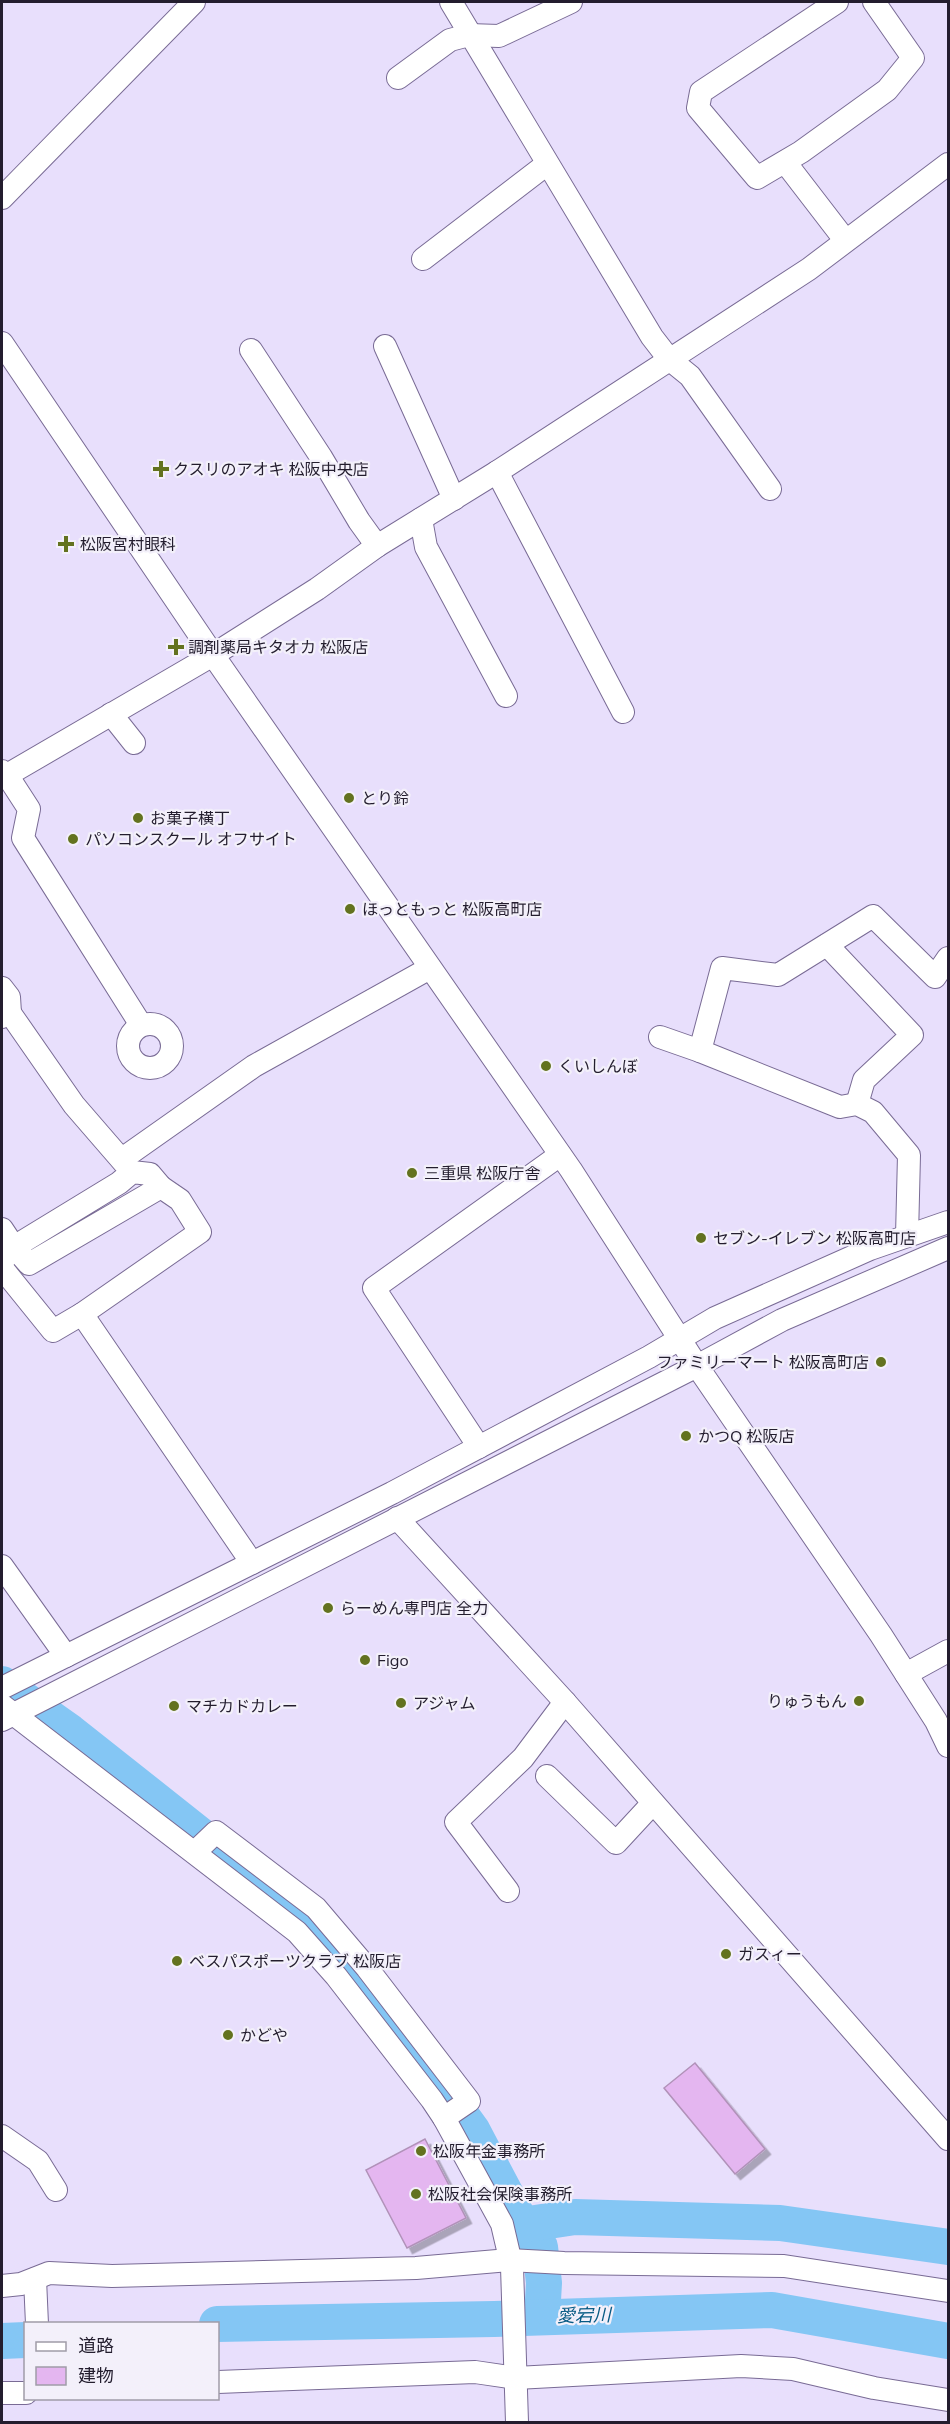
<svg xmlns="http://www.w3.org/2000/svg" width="950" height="2424" font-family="Mulish,'Noto Sans JP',sans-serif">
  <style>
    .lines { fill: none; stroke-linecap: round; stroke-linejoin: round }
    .river { stroke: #84c6f4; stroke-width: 36 }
    .building { fill: #e4b6f0; stroke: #b192b9; stroke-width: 1.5; filter: url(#shadow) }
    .minor-casing { stroke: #796b95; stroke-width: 24 }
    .minor { stroke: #fff; stroke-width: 22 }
    .poi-dot { fill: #63721f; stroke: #f3f0fa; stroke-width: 2 }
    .labels { text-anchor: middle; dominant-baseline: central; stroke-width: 4.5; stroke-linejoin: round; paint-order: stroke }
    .poi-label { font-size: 16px; fill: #231d2e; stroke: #f3f0fa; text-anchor: start }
    .water-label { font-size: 18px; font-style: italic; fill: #075a84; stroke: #f3f0fa }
  </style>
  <defs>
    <filter id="shadow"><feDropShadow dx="5.5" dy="5.5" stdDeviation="0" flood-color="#0004"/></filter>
  </defs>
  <rect width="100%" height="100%" fill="#e8dffc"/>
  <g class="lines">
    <g class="river">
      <path d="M2,1684L70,1732L306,1919L374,1995L472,2130L522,2225L540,2247L544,2283L542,2317"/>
      <path d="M522,2225L575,2217L780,2223L948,2247"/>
      <path d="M217,2324L494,2319L772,2310L948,2341"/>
      <path d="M2,2341L26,2340"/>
    </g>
  </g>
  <g class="building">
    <path d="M695,2063L765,2149L735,2174L664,2088Z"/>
    <path d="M425,2139L466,2218L407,2248L366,2170Z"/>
  </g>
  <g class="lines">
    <defs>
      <g id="minor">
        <path d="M451,2L652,337L669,359L690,376L770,489"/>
        <path d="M837,2L701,92L698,108L757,178L801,152L887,90L913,58L874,2"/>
        <path d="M398,78L450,40L469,35L499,36L571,2"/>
        <path d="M785,162L845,240"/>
        <path d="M2,198L194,2"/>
        <path d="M423,259L547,164"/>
        <path d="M2,343L213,655L571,1170L697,1366L881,1635L936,1721L948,1746"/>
        <path d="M385,346L454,499"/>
        <path d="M251,350L321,457L359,521L377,546"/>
        <path d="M497,472L623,712"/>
        <path d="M421,519L426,547L506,696"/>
        <path d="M111,714L134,743"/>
        <path d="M2,771L7,775L29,809L23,838L141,1025"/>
        <path d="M2,778L213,655L317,589L377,546L497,472L809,269L948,164"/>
        <path d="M827,945L912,1035L864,1080L857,1104"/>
        <path d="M2,988L9,997L10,1013L2,1017"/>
        <path d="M10,1013L74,1105L132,1172L119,1183L14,1247L29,1264L161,1187L150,1174L132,1172"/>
        <circle cx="150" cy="1046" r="22"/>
        <path d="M660,1037L700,1051L722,968L778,975L873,916L935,977L948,958"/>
        <path d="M700,1051L840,1107L857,1104L873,1112L909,1155L907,1236"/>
        <path d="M122,1159L254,1066L430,968"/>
        <path d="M2,1229L14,1247L6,1257"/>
        <path d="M2,1268L53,1331L82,1314L252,1563"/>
        <path d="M82,1314L200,1232L180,1200L161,1187"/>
        <path d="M479,1447L374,1288L560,1155"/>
        <path d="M397,1518L565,1702L948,2139"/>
        <path d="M2,1566L66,1656"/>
        <path d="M906,1674L948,1651"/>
        <path d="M2,1688L392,1493L649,1357L715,1318L870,1249L948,1222"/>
        <path d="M3,1706L297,1932L336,1976L432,2100L444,2118L502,2224L512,2267L517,2422"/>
        <path d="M2,1720L697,1366L782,1320L948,1248"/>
        <path d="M547,1776L616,1843L653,1803"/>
        <path d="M195,1852L216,1832L316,1908L367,1968L469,2101L444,2118"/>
        <path d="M508,1891L456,1822L523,1758L565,1702"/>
        <path d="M2,2136L38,2161L56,2190"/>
        <path d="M35,2279L37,2324"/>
        <path d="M2,2286L21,2284L49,2273L112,2276L416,2268L509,2260L564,2263L784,2266L948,2291"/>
        <path d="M218,2382L475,2372L516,2378L741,2366L793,2369L874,2388L948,2400"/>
        <path d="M2,2393H26"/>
      </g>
    </defs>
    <use href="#minor" class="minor-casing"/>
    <use href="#minor" class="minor"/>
  </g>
  <g class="poi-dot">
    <path d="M158 460h6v6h6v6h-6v6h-6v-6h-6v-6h6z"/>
    <path d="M63 535h6v6h6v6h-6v6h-6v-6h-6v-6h6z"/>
    <path d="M173 638h6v6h6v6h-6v6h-6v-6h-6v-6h6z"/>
    <circle cx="349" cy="798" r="6"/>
    <circle cx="138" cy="818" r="6"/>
    <circle cx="73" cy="839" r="6"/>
    <circle cx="350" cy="909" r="6"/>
    <circle cx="546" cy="1066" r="6"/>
    <circle cx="412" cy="1173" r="6"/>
    <circle cx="701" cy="1238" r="6"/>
    <circle cx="881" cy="1362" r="6"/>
    <circle cx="686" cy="1436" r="6"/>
    <circle cx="328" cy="1608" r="6"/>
    <circle cx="365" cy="1660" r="6"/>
    <circle cx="859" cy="1701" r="6"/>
    <circle cx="401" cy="1703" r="6"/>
    <circle cx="174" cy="1706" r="6"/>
    <circle cx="726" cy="1954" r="6"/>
    <circle cx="177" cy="1961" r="6"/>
    <circle cx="228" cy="2035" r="6"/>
    <circle cx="421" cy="2151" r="6"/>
    <circle cx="416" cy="2194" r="6"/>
  </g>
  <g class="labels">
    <g class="poi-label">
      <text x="173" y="469">クスリのアオキ 松阪中央店</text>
      <text x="80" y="544">松阪宮村眼科</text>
      <text x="188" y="647">調剤薬局キタオカ 松阪店</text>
      <text x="361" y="798">とり鈴</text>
      <text x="150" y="818">お菓子横丁</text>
      <text x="85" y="839">パソコンスクール オフサイト</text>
      <text x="362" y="909">ほっともっと 松阪高町店</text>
      <text x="558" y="1066">くいしんぼ</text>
      <text x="424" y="1173">三重県 松阪庁舎</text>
      <text x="713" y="1238">セブン-イレブン 松阪高町店</text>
      <text x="869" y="1362" text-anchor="end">ファミリーマート 松阪高町店</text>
      <text x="698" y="1436">かつQ 松阪店</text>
      <text x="340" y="1608">らーめん専門店 全力</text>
      <text x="377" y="1660">Figo</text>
      <text x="847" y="1701" text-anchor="end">りゅうもん</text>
      <text x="413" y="1703">アジャム</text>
      <text x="186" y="1706">マチカドカレー</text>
      <text x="738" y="1954">ガスィー</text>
      <text x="189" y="1961">ベスパスポーツクラブ 松阪店</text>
      <text x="240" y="2035">かどや</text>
      <text x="433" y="2151">松阪年金事務所</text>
      <text x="428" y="2194">松阪社会保険事務所</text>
    </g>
    <g class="water-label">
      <text transform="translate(584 2315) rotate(-1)">愛宕川</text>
    </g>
  </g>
  <rect width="950" height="2424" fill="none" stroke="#231d2e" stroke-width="6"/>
  <rect x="24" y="2322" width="195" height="78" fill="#f3f0fa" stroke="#a09ca8" stroke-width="1.5"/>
  <rect x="36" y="2342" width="30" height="9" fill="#ffffff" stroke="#a09ca8" stroke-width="1.5"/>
  <text x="78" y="2352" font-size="18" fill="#231d2e">道路</text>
  <rect x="36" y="2367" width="30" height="18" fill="#e4b6f0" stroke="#a09ca8" stroke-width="1.5"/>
  <text x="78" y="2382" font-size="18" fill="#231d2e">建物</text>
</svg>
